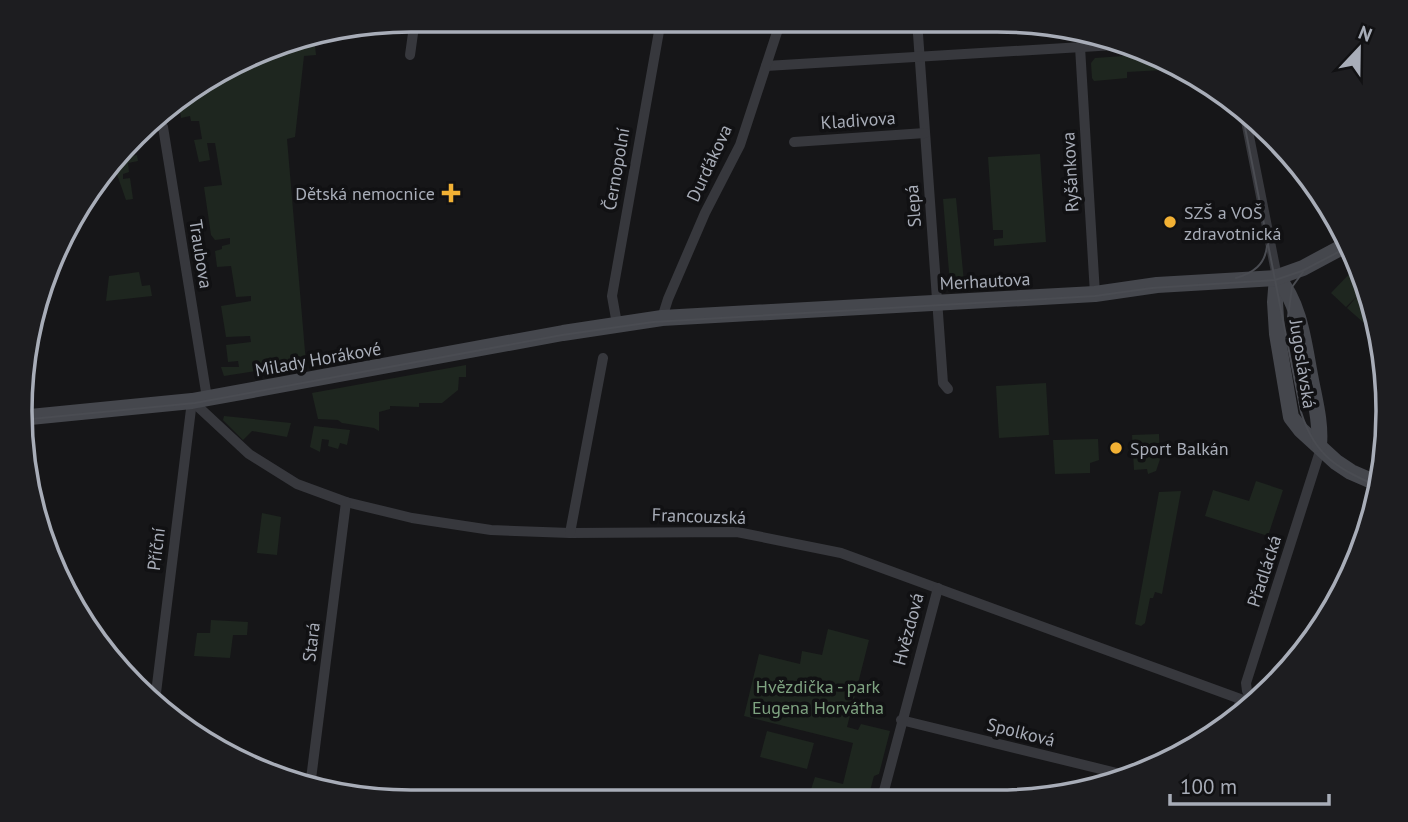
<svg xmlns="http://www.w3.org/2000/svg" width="1408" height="822" font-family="'PT Sans',sans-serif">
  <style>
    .green { fill: #1e261f }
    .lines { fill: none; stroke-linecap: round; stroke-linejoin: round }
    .street { stroke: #37383d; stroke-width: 10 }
    .secondary { stroke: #45474d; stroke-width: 16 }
    .tram { stroke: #4a4c52; stroke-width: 2 }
    .poi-dot { fill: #f2b134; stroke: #111113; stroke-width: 2.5 }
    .labels { text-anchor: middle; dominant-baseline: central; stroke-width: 7; stroke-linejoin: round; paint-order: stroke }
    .street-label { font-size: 18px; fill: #a8adb8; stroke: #111113 }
    .poi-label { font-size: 18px; fill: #a8adb8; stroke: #111113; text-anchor: start }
    .park-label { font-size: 18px; fill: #7fa381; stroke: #111113 }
    .rim { fill: none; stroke: #a8adb8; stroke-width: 3.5 }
  </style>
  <rect width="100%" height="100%" fill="#161618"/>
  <g class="green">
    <path d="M314,35L316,55L304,56L295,137L287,139L306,363L224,376L221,367H239L238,361L228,362L226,345L251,342L250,336L226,337L221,306L251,301V296L236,297L231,266L217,267L215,251L222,249V246L230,244V238L215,240L211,235L204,187L222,185L215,143H207L210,160L199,162L194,140L202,139L199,121H191L190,116L181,118L179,100L175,99L285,40Z"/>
    <path d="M1152,54L1181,69L1127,72V78L1094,81L1092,78L1091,63L1095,58Z"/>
    <path d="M1040,154L1046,242L994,246V239L1003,238V230H993L988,157Z"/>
    <path d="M137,155L138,161L128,163L129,172L123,174V179L130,178L133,199L126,200L113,163L119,158Z"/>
    <path d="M956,198L964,282L1010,280V285L956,288L950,284L943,199Z"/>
    <path d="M1354,269L1377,325L1372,330L1347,308L1359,294L1346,307L1331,293Z"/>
    <path d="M139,272L142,286L150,285L152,296L106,301L109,276Z"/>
    <path d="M466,365V377H459L458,390L442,403H419V407L390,406V409L379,412V431L374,428L342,423L338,420L318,419L312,393Z"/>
    <path d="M1046,383L1049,435L999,438L996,386Z"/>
    <path d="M224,416L291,423L287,437L252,431L243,440L223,420Z"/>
    <path d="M314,426L350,430L347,445L340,443L338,449L328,446L329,440L322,439L320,452L310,447Z"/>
    <path d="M1159,434L1160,459L1156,471L1148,474L1147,469L1134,470L1132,435Z"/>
    <path d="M1098,439L1099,460L1090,463V473L1055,474L1053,440Z"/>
    <path d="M1256,481L1283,490L1268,536L1205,516L1213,490L1249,501Z"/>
    <path d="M1181,491L1162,594L1155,592L1153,598H1150L1145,623L1141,626L1135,624L1159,492Z"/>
    <path d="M262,513L281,517L277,555L257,553Z"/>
    <path d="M211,620L248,622L247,635H233L230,658L194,656L197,633H210Z"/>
    <path d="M828,629L869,640L847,727L858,730L861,724L890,731L879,774L874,776L867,802H807L815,777L843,784L853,743L744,716L759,654L800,664L802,651L822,655Z"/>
    <path d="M767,731L814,743L807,769L760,757Z"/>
  </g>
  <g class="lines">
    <g class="street">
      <path d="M917,20L943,383L948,389"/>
      <path d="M1080,47L1095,294"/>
      <path d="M410,55L415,19"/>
      <path d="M766,66L1132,44"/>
      <path d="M1245,116L1277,277"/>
      <path d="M151,124L163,127L207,398"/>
      <path d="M794,142L925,133"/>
      <path d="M662,318L668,299L705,213L740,145L781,20"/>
      <path d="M617,324L612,296L661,20"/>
      <path d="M192,401L249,454L297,484L346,502L412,518L491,530L570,533L737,532L841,553L1254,704"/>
      <path d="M570,533L603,358"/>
      <path d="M155,701L192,401"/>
      <path d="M1256,702L1247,691L1246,683L1321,448"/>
      <path d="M901,720L1133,777"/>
      <path d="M1233,720L1241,700"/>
      <path d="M310,787L346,502"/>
      <path d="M881,802L938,588"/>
    </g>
    <g class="secondary">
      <path d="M1277,277L1275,302L1277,334L1291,417L1301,430L1336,462L1351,472L1381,485"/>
      <path d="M1277,277C1301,305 1304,345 1311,380C1315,401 1321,423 1319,445"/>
      <path d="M20,418L192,401L563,333L662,318L1095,294L1157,285L1275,278L1303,268L1344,246"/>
    </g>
    <g class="tram">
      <path d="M1242,112L1301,412C1315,458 1340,469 1381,488"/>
      <path d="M1236,278C1253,273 1265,265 1267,246"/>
      <path d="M1288,317L1292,287L1303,272"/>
      <path d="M21,420L195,403L562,335L653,322L1095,296L1152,288L1275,280L1302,271L1346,248"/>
    </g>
  </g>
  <g class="poi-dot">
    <path d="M447.5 182.5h7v7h7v7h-7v7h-7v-7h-7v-7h7z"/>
    <circle cx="1170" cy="222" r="7"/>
    <circle cx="1116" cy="448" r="7"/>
  </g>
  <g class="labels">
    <g class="street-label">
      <text transform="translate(858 120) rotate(-4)">Kladivova</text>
      <text transform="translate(709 163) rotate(-65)">Durďákova</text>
      <text transform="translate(616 169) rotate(-80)">Černopolní</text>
      <text transform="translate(1070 172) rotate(-93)">Ryšánkova</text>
      <text transform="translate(913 206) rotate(-94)">Slepá</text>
      <text transform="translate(201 254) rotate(81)">Traubova</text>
      <text transform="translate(985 281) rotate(-3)">Merhautova</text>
      <text transform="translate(318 359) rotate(-10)">Milady Horákové</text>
      <text transform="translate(1303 364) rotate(81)">Jugoslávská</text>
      <text transform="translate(699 516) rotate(2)">Francouzská</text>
      <text transform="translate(156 549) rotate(-83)">Příční</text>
      <text transform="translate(1264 571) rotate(-72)">Přadlácká</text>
      <text transform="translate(908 629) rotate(-75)">Hvězdová</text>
      <text transform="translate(311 642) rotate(-83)">Stará</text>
      <text transform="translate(1021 732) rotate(14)">Spolková</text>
    </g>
    <g class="poi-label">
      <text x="435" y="193" text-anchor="end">Dětská nemocnice</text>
      <text x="1184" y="212">SZŠ a VOŠ<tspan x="1184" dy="21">zdravotnická</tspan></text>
      <text x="1130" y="448">Sport Balkán</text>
    </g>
    <g class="park-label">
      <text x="818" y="686">Hvězdička - park<tspan x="818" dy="21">Eugena Horvátha</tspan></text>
    </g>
  </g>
  <path d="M0 0H1408V822H0ZM411 32H997A379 379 0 0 1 1376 411V411A379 379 0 0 1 997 790H411A379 379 0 0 1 32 411V411A379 379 0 0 1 411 32Z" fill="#1d1d20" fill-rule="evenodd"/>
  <path class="rim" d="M411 32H997A379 379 0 0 1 1376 411V411A379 379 0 0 1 997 790H411A379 379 0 0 1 32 411V411A379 379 0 0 1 411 32Z"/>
  <g transform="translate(1359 49) rotate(22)" stroke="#111113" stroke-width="5" paint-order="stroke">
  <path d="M0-5L12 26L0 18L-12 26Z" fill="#a8adb8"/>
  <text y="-10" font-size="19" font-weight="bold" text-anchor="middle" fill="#a8adb8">N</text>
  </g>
  <path d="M1170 794v10h159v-10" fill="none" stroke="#a8adb8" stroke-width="3.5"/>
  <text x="1180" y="794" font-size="21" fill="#a8adb8" stroke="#111113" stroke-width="5" paint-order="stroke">100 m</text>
</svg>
